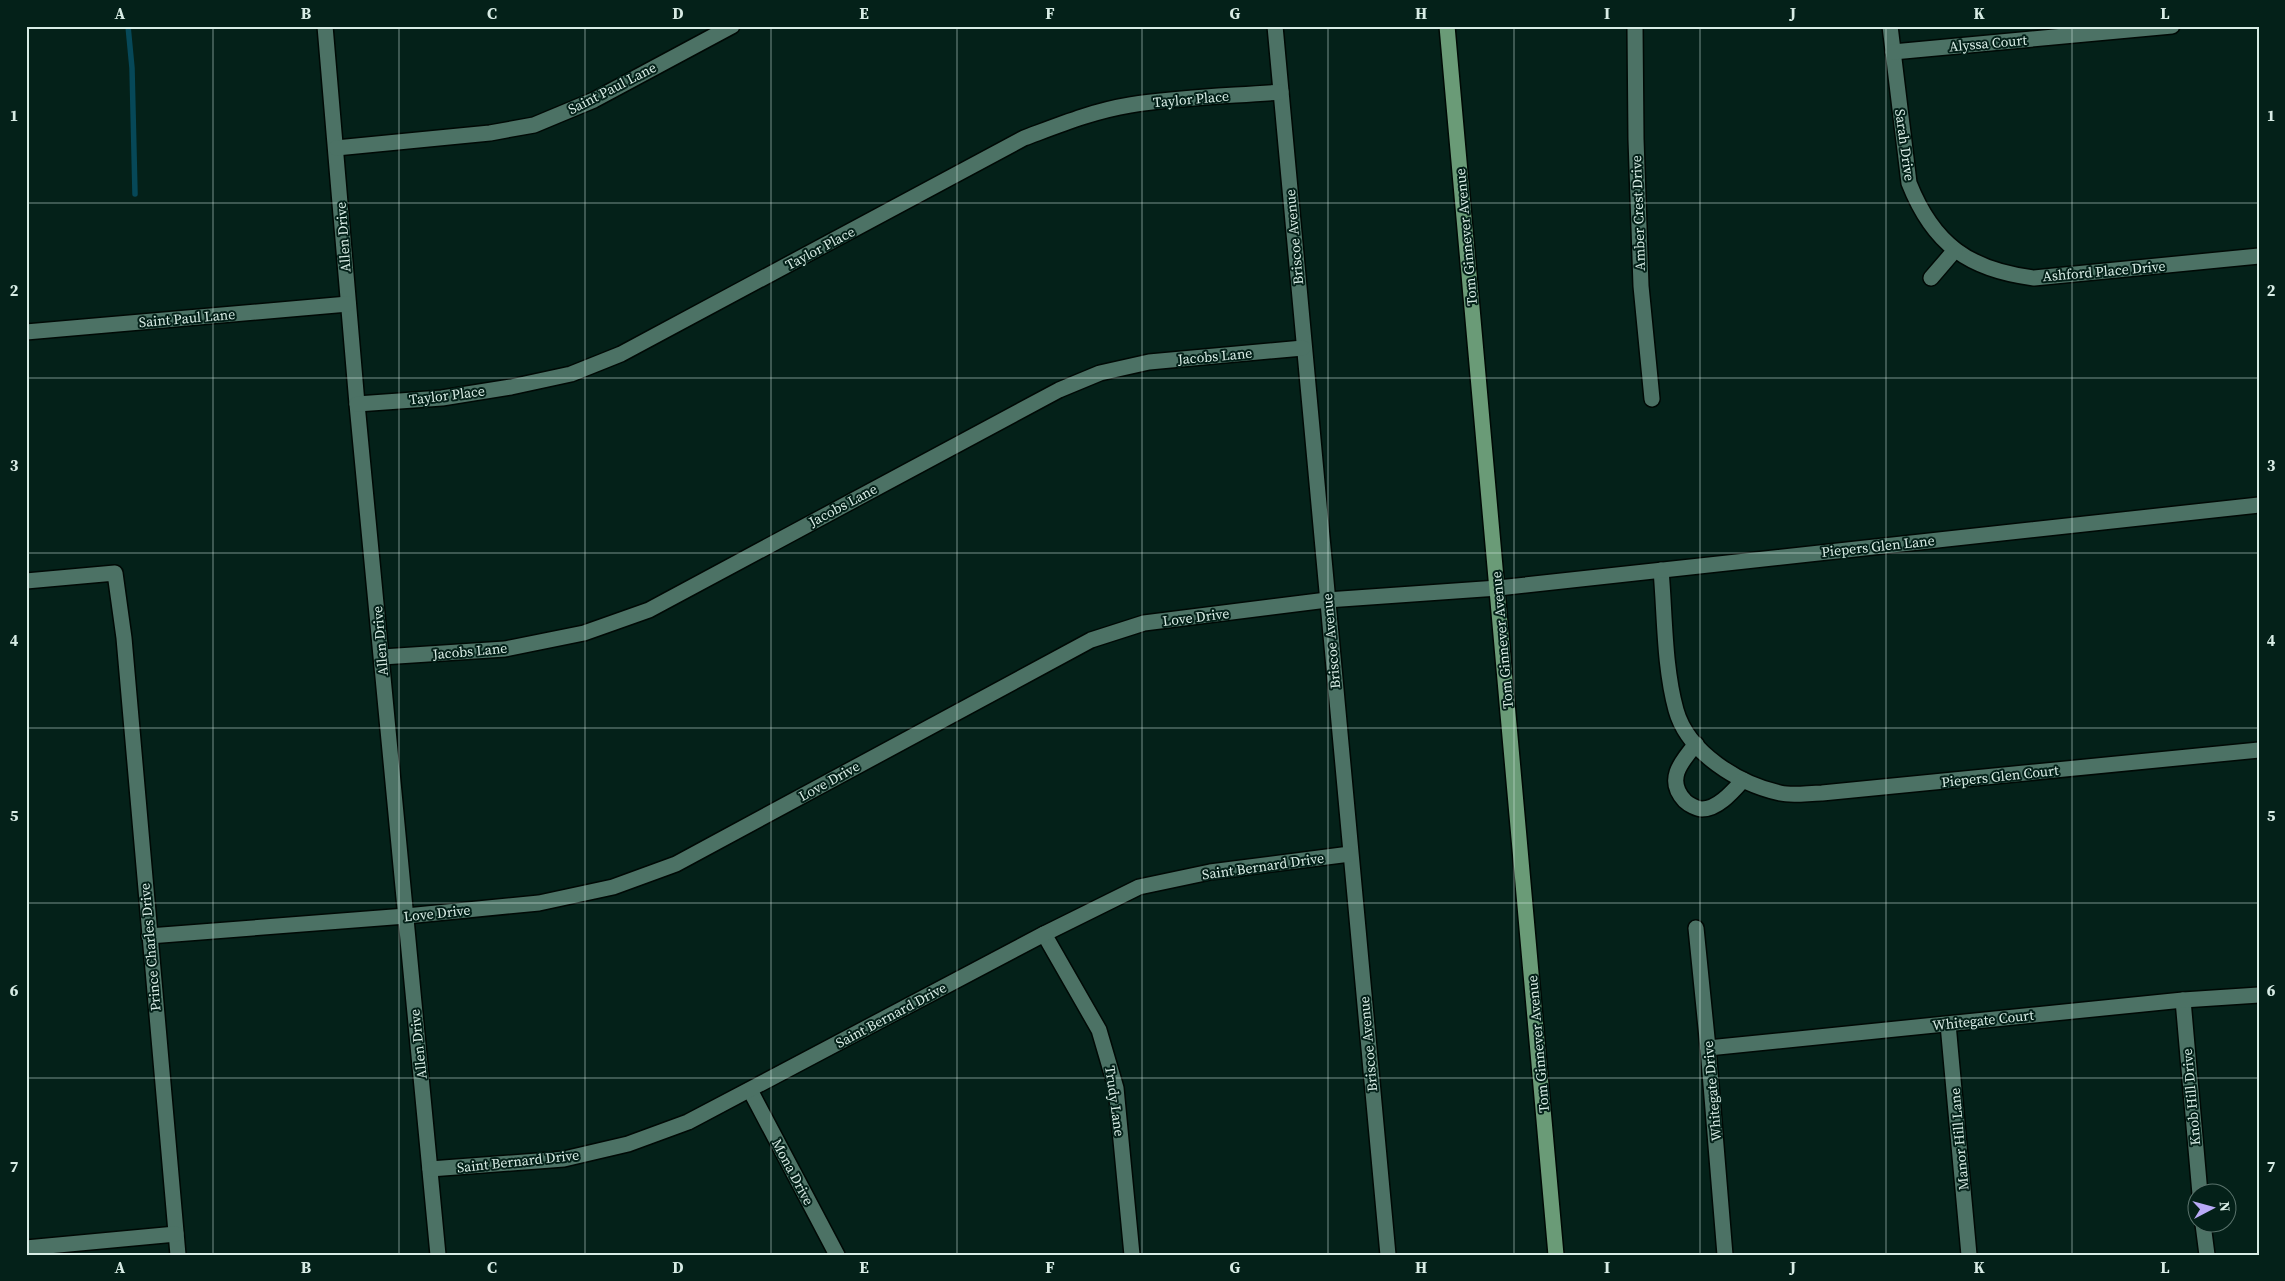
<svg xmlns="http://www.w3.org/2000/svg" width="2285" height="1281" font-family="'Source Serif 4',serif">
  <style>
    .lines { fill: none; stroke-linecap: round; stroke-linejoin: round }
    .stream { stroke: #064858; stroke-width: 5.5 }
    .minor-casing { stroke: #000905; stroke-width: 18 }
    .major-casing { stroke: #000905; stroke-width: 18 }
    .minor { stroke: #4c7265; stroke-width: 15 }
    .major { stroke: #6a9b77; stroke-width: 15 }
    .grid { fill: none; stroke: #d8ece5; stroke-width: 1; stroke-opacity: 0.55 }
    .labels { text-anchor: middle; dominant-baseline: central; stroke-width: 4; stroke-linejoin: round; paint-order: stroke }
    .street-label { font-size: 14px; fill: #d8ece5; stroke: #042119 }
    .neatline { fill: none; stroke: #d8ece5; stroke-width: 2 }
    .grid-label { font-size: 16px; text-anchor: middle; font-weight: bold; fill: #d8ece5 }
  </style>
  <rect width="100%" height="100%" fill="#042119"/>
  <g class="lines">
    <path class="stream" d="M128,26L132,68L135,194"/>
    <defs>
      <g id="minor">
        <path d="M325,26L357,404L438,1255"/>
        <path d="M1275,26L1388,1255"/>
        <path d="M1635,26L1636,139L1641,286L1652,399"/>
        <path d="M1890,26L1909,183C1933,244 1969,270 2034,278L2259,256"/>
        <path d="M1893,52L2172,26"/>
        <path d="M336,148L490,133L534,125L594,100L732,26"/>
        <path d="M1931,278L1955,250"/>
        <path d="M26,332L348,304"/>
        <path d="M357,404L442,398L511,387L571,374L621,354L1024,138C1059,125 1093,111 1130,105C1180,97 1231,96 1281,92"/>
        <path d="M1661,570C1665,616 1664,666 1676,710C1688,753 1739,784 1780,793C1793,796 1808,793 1822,793L2259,750"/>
        <path d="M26,581L115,573L124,638L178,1255"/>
        <path d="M382,657L505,649L584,633L649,610L1059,390L1100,373L1149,362L1303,348"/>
        <path d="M1696,744C1681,762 1665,780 1685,801C1688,804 1697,809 1702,809C1718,809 1733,791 1743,780"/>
        <path d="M1696,928L1708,1048L1725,1255"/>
        <path d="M1044,934L1099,1030L1116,1088L1132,1255"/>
        <path d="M149,936L406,916L539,903L613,887L676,864L1091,640L1144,623L1327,600L1498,588L2259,505"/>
        <path d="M2183,1000L2200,1194"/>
        <path d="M1948,1024L1969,1255"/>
        <path d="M1708,1048L2183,1000L2259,995"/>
        <path d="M750,1090L837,1255"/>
        <path d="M430,1169L564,1159L628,1144L688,1122L1044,934L1139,887L1210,872L1350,854"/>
        <path d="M2203,1224L2207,1255"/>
        <path d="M26,1248L176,1234"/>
      </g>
      <path id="major" d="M1447,26L1556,1255"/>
    </defs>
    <use href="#minor" class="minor-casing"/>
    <use href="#major" class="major-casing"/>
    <use href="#minor" class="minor"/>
    <use href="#major" class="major"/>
  </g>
  <path class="grid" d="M213,26V1255M399,26V1255M585,26V1255M771,26V1255M957,26V1255M1142,26V1255M1328,26V1255M1514,26V1255M1700,26V1255M1886,26V1255M2072,26V1255M26,203H2259M26,378H2259M26,553H2259M26,728H2259M26,903H2259M26,1078H2259"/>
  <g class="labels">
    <g class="street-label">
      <text transform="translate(1988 43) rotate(-5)">Alyssa Court</text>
      <text transform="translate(612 88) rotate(-27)">Saint Paul Lane</text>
      <text transform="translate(1191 99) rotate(-5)">Taylor Place</text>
      <text transform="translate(1905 145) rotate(82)">Sarah Drive</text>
      <text transform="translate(1638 213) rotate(-92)">Amber Crest Drive</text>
      <text transform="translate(343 237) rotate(-94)">Allen Drive</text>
      <text transform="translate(1294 237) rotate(-95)">Briscoe Avenue</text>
      <text transform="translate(1466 237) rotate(-95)">Tom Ginnever Avenue</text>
      <text transform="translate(820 248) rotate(-28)">Taylor Place</text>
      <text transform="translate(2104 271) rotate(-5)">Ashford Place Drive</text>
      <text transform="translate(187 318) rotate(-5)">Saint Paul Lane</text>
      <text transform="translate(1215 356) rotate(-5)">Jacobs Lane</text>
      <text transform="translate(447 395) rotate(-7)">Taylor Place</text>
      <text transform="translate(843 505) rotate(-28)">Jacobs Lane</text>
      <text transform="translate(1878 546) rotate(-6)">Piepers Glen Lane</text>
      <text transform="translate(1196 617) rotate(-7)">Love Drive</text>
      <text transform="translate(1502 640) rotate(-95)">Tom Ginnever Avenue</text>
      <text transform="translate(380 641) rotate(-95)">Allen Drive</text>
      <text transform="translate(1331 641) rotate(-95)">Briscoe Avenue</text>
      <text transform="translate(470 651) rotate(-5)">Jacobs Lane</text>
      <text transform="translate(2000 776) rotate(-6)">Piepers Glen Court</text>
      <text transform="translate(829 781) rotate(-29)">Love Drive</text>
      <text transform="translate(1263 866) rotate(-8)">Saint Bernard Drive</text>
      <text transform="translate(437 913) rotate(-6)">Love Drive</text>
      <text transform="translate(150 947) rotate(-95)">Prince Charles Drive</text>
      <text transform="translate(891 1015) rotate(-28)">Saint Bernard Drive</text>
      <text transform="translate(1983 1020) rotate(-6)">Whitegate Court</text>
      <text transform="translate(418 1044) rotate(-96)">Allen Drive</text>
      <text transform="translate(1368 1044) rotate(-95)">Briscoe Avenue</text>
      <text transform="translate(1538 1044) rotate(-95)">Tom Ginnever Avenue</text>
      <text transform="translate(1712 1091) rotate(-95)">Whitegate Drive</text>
      <text transform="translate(2191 1097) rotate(-95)">Knob Hill Drive</text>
      <text transform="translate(1115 1101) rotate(82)">Trudy Lane</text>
      <text transform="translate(1959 1139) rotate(-95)">Manor Hill Lane</text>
      <text transform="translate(518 1161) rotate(-6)">Saint Bernard Drive</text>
      <text transform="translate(793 1172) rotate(62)">Mona Drive</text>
    </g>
  </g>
  <rect width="2285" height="1281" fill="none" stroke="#042119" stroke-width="55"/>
  <g transform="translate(2212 1208) rotate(84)"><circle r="24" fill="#042119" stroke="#59726b"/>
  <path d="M0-4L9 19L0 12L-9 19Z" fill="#b9aaf7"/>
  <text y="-8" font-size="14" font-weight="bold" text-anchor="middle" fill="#d8ece5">N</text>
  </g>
  <rect x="28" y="28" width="2230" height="1226" class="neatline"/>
  <g class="grid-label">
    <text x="120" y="19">A</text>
    <text x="306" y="19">B</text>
    <text x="492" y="19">C</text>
    <text x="678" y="19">D</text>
    <text x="864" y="19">E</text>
    <text x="1050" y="19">F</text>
    <text x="1235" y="19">G</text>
    <text x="1421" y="19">H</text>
    <text x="1607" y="19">I</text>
    <text x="1793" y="19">J</text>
    <text x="1979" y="19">K</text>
    <text x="2165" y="19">L</text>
    <text x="14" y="121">1</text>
    <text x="2271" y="121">1</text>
    <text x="14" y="296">2</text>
    <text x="2271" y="296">2</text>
    <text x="14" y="471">3</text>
    <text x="2271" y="471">3</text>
    <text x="14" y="646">4</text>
    <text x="2271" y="646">4</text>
    <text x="14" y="821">5</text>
    <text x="2271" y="821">5</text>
    <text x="14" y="996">6</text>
    <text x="2271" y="996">6</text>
    <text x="14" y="1172">7</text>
    <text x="2271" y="1172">7</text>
    <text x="120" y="1273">A</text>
    <text x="306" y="1273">B</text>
    <text x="492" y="1273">C</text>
    <text x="678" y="1273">D</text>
    <text x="864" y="1273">E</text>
    <text x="1050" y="1273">F</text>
    <text x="1235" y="1273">G</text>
    <text x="1421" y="1273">H</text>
    <text x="1607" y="1273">I</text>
    <text x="1793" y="1273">J</text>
    <text x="1979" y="1273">K</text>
    <text x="2165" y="1273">L</text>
  </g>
</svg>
